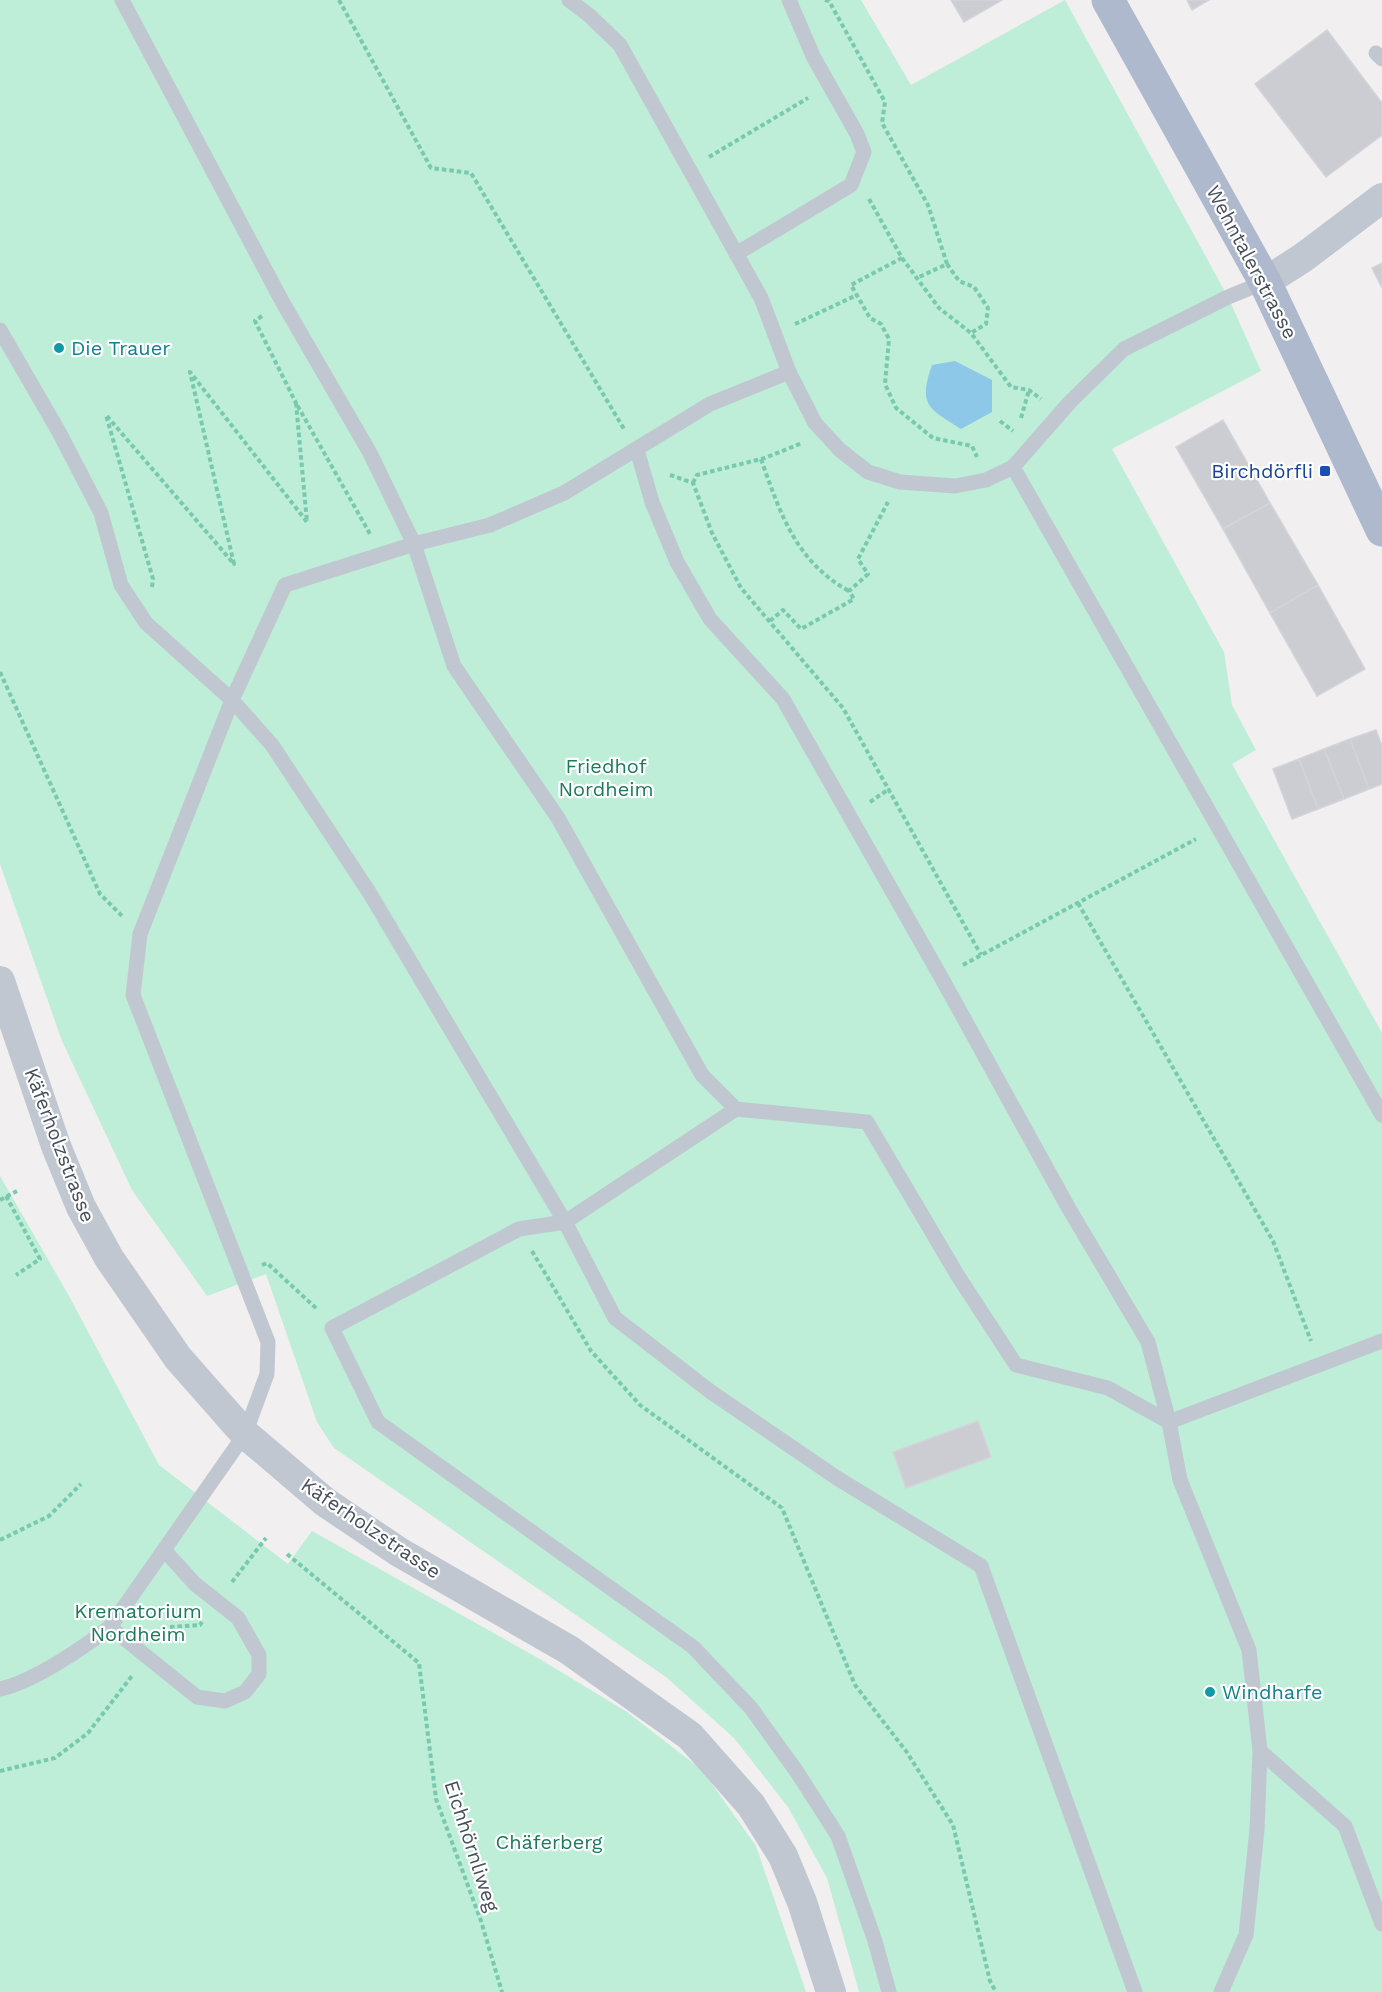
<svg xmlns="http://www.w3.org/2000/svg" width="1382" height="1992" font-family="'Work Sans',sans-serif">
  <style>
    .green { fill: #beedd8 }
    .water { fill: #8dc8e9 }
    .building { fill: #cccdd3; stroke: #d3d4da; stroke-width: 1.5 }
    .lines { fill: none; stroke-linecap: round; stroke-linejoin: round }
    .path { stroke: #78caae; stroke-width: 4; stroke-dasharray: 4.5 3; stroke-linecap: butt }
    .lane { stroke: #c0c7d0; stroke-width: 15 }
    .street { stroke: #c0c7d0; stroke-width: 30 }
    .primary { stroke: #afb9cd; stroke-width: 33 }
    .culture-dot { fill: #0f9aa8; stroke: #fff; stroke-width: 2 }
    .transit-dot { fill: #1a4fb4; stroke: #fff; stroke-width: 2 }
    .labels { text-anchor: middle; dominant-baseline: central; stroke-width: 4.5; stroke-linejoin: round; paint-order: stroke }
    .street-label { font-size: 20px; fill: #474f5b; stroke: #fff }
    .culture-label { font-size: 20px; fill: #0d838f; stroke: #fff; text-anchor: start }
    .transit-label { font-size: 20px; fill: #164399; stroke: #fff; text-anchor: end }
    .park-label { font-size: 20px; fill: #1a7b59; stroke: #fff }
  </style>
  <rect width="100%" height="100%" fill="#f1efef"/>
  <g class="green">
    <path d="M0,0H861L911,85L1065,0L1228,297L1261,371L1112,449L1224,652L1232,705L1256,750L1232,764L1382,1033V1992H859L827,1878L788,1807L734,1738L666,1677L334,1448L317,1422L266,1274L207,1296L132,1190L62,1041L0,864Z"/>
    <path d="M0,1176L69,1296L159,1465L288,1564L312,1531L538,1658L627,1712L702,1770L756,1846L806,1992H0Z"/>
  </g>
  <path class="water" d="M955,361L992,380V412L961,429C928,408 918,405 932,365Z"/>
  <g class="building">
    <path d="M951,0H1002L964,22Z"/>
    <path d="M1187,0H1209L1192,10Z"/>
    <path d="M1327,30L1382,103V135L1326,177L1255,84Z"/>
    <path d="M1382,263V288L1372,268Z"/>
    <path d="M1223,420L1270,503L1223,529L1176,447Z"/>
    <path d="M1270,503L1318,585L1270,613L1223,529Z"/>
    <path d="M1318,585L1365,669L1317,696L1270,613Z"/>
    <path d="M1376,730L1382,746V784L1369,789L1350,739Z"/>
    <path d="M1350,739L1369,789L1344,799L1324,749Z"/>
    <path d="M1324,749L1344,799L1318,809L1299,759Z"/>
    <path d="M1299,759L1318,809L1292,819L1273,769Z"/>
    <path d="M978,1421L991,1457L906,1488L893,1452Z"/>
  </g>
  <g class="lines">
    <g class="path">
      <path d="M339,0L431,168L471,173L624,429"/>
      <path d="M825,0L829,1L885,102L882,123L928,205L947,264L917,278"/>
      <path d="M709,157L808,98"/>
      <path d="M869,199L902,258L851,285L870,318L881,324L889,339L885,384L896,408L933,438L972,446L977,457"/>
      <path d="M902,258L939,308L971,333L1011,387L1029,390L1041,399"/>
      <path d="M947,264L959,281L974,287L988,308L986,324L971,333"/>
      <path d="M262,316L255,321L296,403"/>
      <path d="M795,324L857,295"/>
      <path d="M1021,418L1029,390"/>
      <path d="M1000,421L1013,431"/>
      <path d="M761,459C780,513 796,562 849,591"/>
      <path d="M670,475L693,483L712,533L741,588L843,708L981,955"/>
      <path d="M693,483L697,475L765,458L802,443"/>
      <path d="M152,587L153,579L106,415L234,564L190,372L307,522L296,403L370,534"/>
      <path d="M770,621L783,610L801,629L854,599L849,591L868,574L858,559L888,502"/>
      <path d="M0,672L100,894L122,916"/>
      <path d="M870,802L889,789"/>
      <path d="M1078,903L1273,1241L1311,1341"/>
      <path d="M963,965L1196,839"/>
      <path d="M6,1196L40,1259L16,1275"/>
      <path d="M0,1200L17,1191"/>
      <path d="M532,1251L591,1351L640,1405L782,1508L855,1685L906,1751L953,1825L990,1981L996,1992"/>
      <path d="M262,1265L267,1263L317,1309"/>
      <path d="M0,1540L49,1516L81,1484"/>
      <path d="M287,1554L419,1663L436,1799L481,1921L502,1992"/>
      <path d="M232,1582L266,1538"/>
      <path d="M161,1639L170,1627L200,1625L202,1622"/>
      <path d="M0,1771L55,1758L88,1733L132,1676"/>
    </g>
    <g class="lane">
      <path d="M122,0L283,303L370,453L414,544L454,666L558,818L702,1075L736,1109L867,1122L958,1276L1016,1365L1108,1388L1169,1422L1148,1342L1068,1207L941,977L783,699L710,619L677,562L652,502L637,450"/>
      <path d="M569,0L590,16L620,45L761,298L789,372"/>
      <path d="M1376,53L1382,59"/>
      <path d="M736,254L851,185L864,152L857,134L814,58L789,0"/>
      <path d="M0,330L59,432L101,513L121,585L146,623L232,700L272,745L369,892L565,1222L736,1109"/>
      <path d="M1013,467L1382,1115"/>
      <path d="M110,1627L197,1697L225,1701L245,1692L259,1674V1655L238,1618L195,1584L165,1551"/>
      <path d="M0,1689C33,1682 83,1648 110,1627L245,1434L267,1374L268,1342L133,995L140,934L232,700L285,585L414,544L490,525L564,493L710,404L789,372L815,423L840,450L868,472L900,482L955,486L986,480L1013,467L1070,402L1124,349L1228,297L1265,282"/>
      <path d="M1260,1751L1345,1826L1382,1924"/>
      <path d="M889,1992L875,1941L838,1836L797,1772L751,1708L693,1647L378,1422L332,1328L519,1229L565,1222L615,1318L711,1392L837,1478L981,1566L1135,1992"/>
      <path d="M1221,1992L1246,1935L1257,1830L1260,1751L1249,1650L1180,1480L1169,1422L1382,1341"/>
    </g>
    <g class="street">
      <path d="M1265,282L1304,257L1382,198"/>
      <path d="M0,981L56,1146L81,1207L109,1258L178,1358L245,1434L325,1502L399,1552L569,1650L690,1736L751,1805L783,1856L802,1902L831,1992"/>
    </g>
    <path class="primary" d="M1108,0L1265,282L1382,530"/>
  </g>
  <g class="culture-dot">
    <circle cx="59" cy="348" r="6"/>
    <circle cx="1210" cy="1692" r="6"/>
  </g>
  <rect class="transit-dot" x="1319" y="465" width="12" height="12" rx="3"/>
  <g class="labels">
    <g class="street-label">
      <text transform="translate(1252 262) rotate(62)">Wehntalerstrasse</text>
      <text transform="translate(60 1145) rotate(69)">Käferholzstrasse</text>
      <text transform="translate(371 1528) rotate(34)">Käferholzstrasse</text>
      <text transform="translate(472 1846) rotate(72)">Eichhörnliweg</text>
    </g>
    <g class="culture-label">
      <text x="71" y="348">Die Trauer</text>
      <text x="1222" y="1692">Windharfe</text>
    </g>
    <g class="transit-label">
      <text x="1313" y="471">Birchdörfli</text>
    </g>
    <g class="park-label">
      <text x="606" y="766">Friedhof<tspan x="606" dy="23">Nordheim</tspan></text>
      <text x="138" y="1611">Krematorium<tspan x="138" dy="23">Nordheim</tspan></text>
      <text x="549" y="1842">Chäferberg</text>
    </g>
  </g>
</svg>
